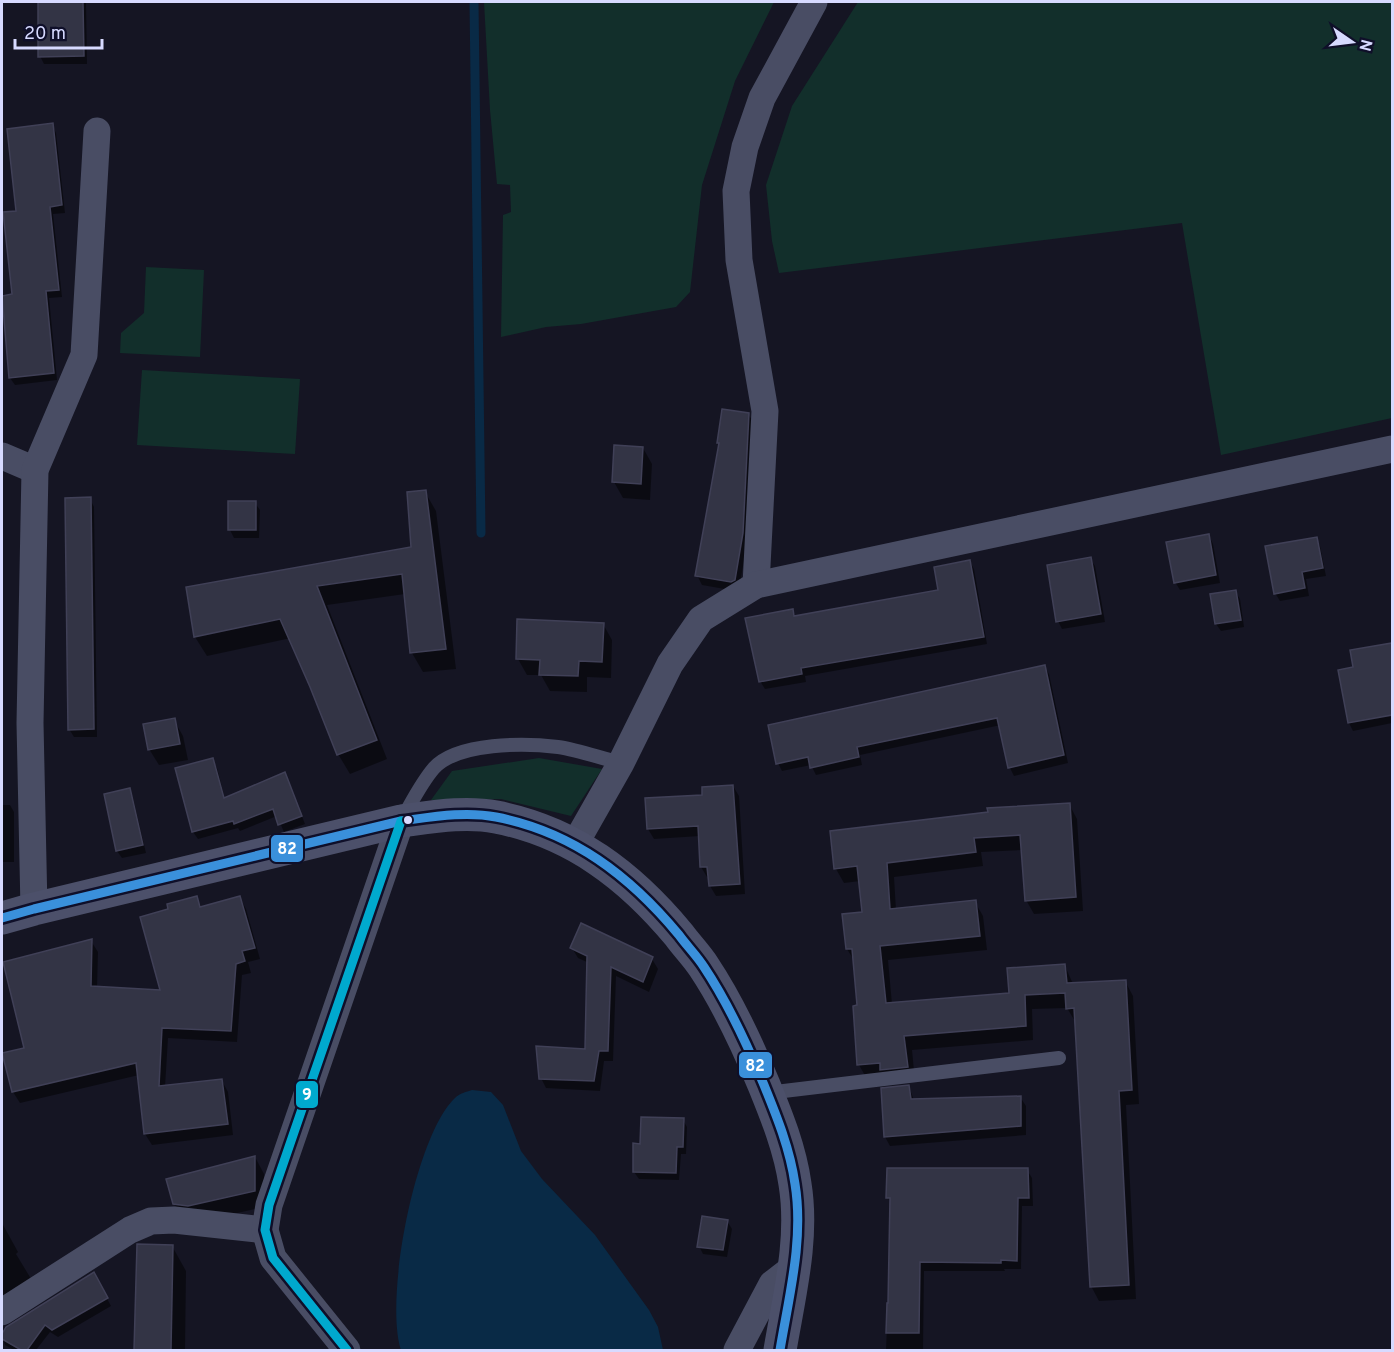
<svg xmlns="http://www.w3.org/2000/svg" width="1394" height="1352" font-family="Overpass,sans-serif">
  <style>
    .green { fill: #122f2b }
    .water { fill: #092a46 }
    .shadow { fill: #0007 }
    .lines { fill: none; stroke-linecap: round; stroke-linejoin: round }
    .stream { stroke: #092a46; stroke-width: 9 }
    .building { fill: #333445; stroke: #404057; stroke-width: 1.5 }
    .lane { stroke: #494d64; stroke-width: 14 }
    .street { stroke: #494d64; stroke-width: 27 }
    .secondary { stroke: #4c506a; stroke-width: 33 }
    .bus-1-casing { stroke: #0f0f29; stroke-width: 14 }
    .bus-2-casing { stroke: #0f0f29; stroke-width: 14 }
    .bus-1 { stroke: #3a90db; stroke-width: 9 }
    .bus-2 { stroke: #00a9ce; stroke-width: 9 }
    .bus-dot { fill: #d7daff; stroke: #0f0f29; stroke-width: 2 }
    .line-badge { stroke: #0f0f29; stroke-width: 2 }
    .badge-label { font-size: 16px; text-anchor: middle; font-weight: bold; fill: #fff }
  </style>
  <rect width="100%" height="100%" fill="#151523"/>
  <g class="green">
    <path d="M484,2H774L735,81L702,185L690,292L676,307L581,324L546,327L501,337L503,215L511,212L510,185L497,184L490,110Z"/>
    <path d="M858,2H1392V418L1221,455L1182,223L779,273L772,241L766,185L792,106Z"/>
    <path d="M146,267L204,270L200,357L120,353L121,333L144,313Z"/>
    <path d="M142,370L300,379L295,454L137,445Z"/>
    <path d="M539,758L602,769L571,816L501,799L431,800L452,771Z"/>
  </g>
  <path class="water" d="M472,1090L491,1092L503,1105L521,1151L542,1179L595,1235L649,1310L658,1327L663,1350H401C384,1299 415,1136 455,1098C460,1093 466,1092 472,1090Z"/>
  <g class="shadow">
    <path d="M39,2H86L87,64H44L40,56Z"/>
    <path d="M52,125L56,133L65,213L53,214L62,297L49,298L57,380L15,385L10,378L2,297L14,295Z"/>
    <path d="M748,414L754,423L747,543L739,589L736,591L702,585L697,575L720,445L719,443Z"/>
    <path d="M643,448L652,464L650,500L623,498L614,482Z"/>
    <path d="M425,492L436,511L456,669L423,672L412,653L405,594L327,605L387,759L350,774L338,754L291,638L207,656L195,637L187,589L413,548Z"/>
    <path d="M90,499L94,507L97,737H74L69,729Z"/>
    <path d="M255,503L260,510L259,538H234L230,530Z"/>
    <path d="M1209,536L1213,544L1220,583L1180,590L1175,582Z"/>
    <path d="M1316,538L1320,546L1326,576L1306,579L1309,596L1280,601L1275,593Z"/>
    <path d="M1090,559L1095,566L1105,622L1062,629L1058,621Z"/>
    <path d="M970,562L974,569L987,644L805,676L806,682L765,689L760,681L792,611L796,617L939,591Z"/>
    <path d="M1235,591L1240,599L1244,627L1221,631L1216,624Z"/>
    <path d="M603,624L612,640L611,678L587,677V692L550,691L541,675H527L518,659Z"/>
    <path d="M1392,644V723L1353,731L1349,723L1339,671L1355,668L1352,652Z"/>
    <path d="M1044,666L1049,674L1068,763L1014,776L1010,768L1001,725L860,755L862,765L816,775L811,765L782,771L778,763Z"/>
    <path d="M174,720L183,736L188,760L159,765L149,749Z"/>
    <path d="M212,760L217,768L225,799L288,781L305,824L284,832L277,816L240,831L238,828L198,839L193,832Z"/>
    <path d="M733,786L739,796L745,894L716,896L710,886L709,877H707L701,867L700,836L654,839L648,829Z"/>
    <path d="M129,790L133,798L146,853L122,858L117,851Z"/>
    <path d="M1069,804L1077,819L1083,911L1034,914L1026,900L1023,850L981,852L983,866L894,877L896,910L975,902L983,916L987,950L888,960L892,1004L1011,995L1065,966L1073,984L1125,981L1133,996L1139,1104L1126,1105L1136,1299L1099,1301L1091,1286L1076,1023L1067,1008L1032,1009L1033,1040L912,1050L915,1081L867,1079L859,1065L855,1007H858L855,962L847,949L864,913L860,881L844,883L836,869Z"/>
    <path d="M2,805H10L14,812V862H2Z"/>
    <path d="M197,898L202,908L240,898L246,909L260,959L248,962L251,973L242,975L237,1042L168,1038L165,1087L222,1081L228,1092L233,1135L152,1145L145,1134L139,1075L20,1103L13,1092L4,1054L26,1049L91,941L98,952L97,988L162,991L170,910Z"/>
    <path d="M572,948L652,959L658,969L649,992L616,976L613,1061H604L600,1091L546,1088L541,1078L587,1050L589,963L578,958Z"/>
    <path d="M909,1087L914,1100L1020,1097L1026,1106V1135L890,1146L885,1137L883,1090Z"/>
    <path d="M683,1120L687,1127L686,1154H681L679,1180L639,1179L634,1172L641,1145Z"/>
    <path d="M255,1157L264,1174V1207L198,1222L184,1220L174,1204Z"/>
    <path d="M1027,1170L1032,1178L1033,1206H1022L1021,1269H1004L1005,1271H924L923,1350H886L892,1205L888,1198Z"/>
    <path d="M727,1221L732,1229L727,1257L703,1254L699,1246Z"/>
    <path d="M2,1223L18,1252L16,1254L39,1292L2,1302Z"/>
    <path d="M172,1246L186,1271L185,1350H136L137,1247Z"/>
    <path d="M94,1274L111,1306L58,1337L50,1332L36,1350H14L5,1345L2,1336L7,1328Z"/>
  </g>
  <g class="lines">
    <path class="stream" d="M474,2L481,533"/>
  </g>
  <g class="building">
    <path d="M38,2H83L84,56L38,57Z"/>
    <path d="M53,123L62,205L50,207L59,290L46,291L54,373L9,378L2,296L12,294L3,212L16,211L7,129Z"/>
    <path d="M722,409L749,413L743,533L735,580L731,582L695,576L719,443H717Z"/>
    <path d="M614,445L643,447L641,484L612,482Z"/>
    <path d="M426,490L446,649L410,653L402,574L317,586L377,740L337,755L310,687L280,619L194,637L186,587L411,547L407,492Z"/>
    <path d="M91,497L94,729L68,730L65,498Z"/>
    <rect x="228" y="501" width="28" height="29"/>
    <path d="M1209,534L1216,575L1174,583L1166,542Z"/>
    <path d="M1317,537L1323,568L1302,572L1305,588L1274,594L1265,546Z"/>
    <path d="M1091,557L1101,614L1056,622L1047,565Z"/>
    <path d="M970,560L984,637L801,668L802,674L759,682L745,618L793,609L794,616L938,590L934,567Z"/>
    <path d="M1236,590L1241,620L1215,624L1210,594Z"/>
    <path d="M517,619L604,623L602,662L579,661L578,676L539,675L540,660L516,659Z"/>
    <path d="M1392,643V715L1348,723L1338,670L1353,667L1350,650Z"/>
    <path d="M1045,665L1064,755L1008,768L997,718L857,747L859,757L810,768L808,757L776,764L768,725Z"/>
    <path d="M175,718L180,744L148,750L143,724Z"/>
    <path d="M213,758L224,798L285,772L302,816L278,825L273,809L234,824L233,821L192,832L175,768Z"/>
    <path d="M733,785L740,884L709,886L707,867H700L698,826L647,829L645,798L702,795V787Z"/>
    <path d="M130,788L143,845L116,851L104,794Z"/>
    <path d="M1070,803L1076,897L1025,901L1020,835L974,838L976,852L887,863L890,909L976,900L980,936L880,946L886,1003L1009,993L1007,968L1065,964L1067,983L1126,980L1132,1090L1119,1091L1129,1285L1090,1287L1074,1008L1066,1009L1065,993L1025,995L1026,1026L904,1036L908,1067L880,1070V1063L857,1065L853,1006L857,1005L852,949H846L842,914L862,912L857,866L834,869L830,831L988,812L987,808Z"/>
    <path d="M197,896L200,907L240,896L255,948L242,951L245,961L236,964L231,1031L162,1028L159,1086L222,1079L228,1124L144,1134L136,1063L12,1092L2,1053L24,1048L3,962L92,939L91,986L160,990L140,917L168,909L167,904Z"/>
    <path d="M581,923L653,957L643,982L611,967L608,1051H599L594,1081L539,1079L536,1046L585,1049L587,956L570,948Z"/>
    <path d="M909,1085L911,1099L1021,1096V1126L884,1137L881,1088Z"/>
    <path d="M641,1117L684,1118L683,1147H677L676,1173L633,1172V1143L640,1144Z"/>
    <path d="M255,1156V1191L188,1206L173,1204L166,1179Z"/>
    <path d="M887,1168H1028L1029,1198H1018L1017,1261L1001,1260V1263L920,1262L919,1333H886L887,1303H888L890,1198H886Z"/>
    <path d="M702,1216L728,1220L723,1250L697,1247Z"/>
    <path d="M137,1244L173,1245L171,1350H134Z"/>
    <path d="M94,1272L108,1298L52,1330L45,1325L27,1350H21L2,1339V1334L6,1327Z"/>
  </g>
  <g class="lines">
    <g class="lane">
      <path d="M402,819C412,802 421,783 434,768C458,742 525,743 558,747C579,750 600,758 621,763"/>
      <path d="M767,1093L1059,1058"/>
    </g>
    <g class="street">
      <path d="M2,456L35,470"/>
      <path d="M756,585L765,411L739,260L736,191L745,147L762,98L814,2"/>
      <path d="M575,844L621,763L670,664L701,619L756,585L1392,449"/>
      <path d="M34,909L30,723L35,470L84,355L97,131"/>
      <path d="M2,1312L130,1230L151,1221L174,1220L265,1230"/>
      <path d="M347,1350L273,1258L265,1230L269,1205L401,821"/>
      <path d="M737,1350L772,1284L794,1267"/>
    </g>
    <path class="secondary" d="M2,918L34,909L401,821C432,817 465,811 496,817C573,832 630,876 679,935C687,946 697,956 704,967C728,1003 747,1044 764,1085C777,1117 790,1149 795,1184C804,1239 789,1296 780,1350"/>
    <defs>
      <path id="bus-1" d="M2,918L34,909L401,821C432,817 465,811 496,817C573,832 630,876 679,935C687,946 697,956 704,967C728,1003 747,1044 764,1085C777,1117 790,1149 795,1184C804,1239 789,1296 780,1350"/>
      <path id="bus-2" d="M347,1350L273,1258L265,1230L269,1205L401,821"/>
    </defs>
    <use href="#bus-1" class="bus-1-casing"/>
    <use href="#bus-2" class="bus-2-casing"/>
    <use href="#bus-1" class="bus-1"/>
    <use href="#bus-2" class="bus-2"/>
  </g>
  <circle class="bus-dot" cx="408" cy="820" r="5"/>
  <g class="line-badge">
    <rect x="270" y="834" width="34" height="29" rx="6" fill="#3a90db"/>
    <rect x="738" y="1051" width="35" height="28" rx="6" fill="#3a90db"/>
    <rect x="295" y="1080" width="24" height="29" rx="6" fill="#00a9ce"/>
  </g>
  <g class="badge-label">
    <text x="287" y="854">82</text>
    <text x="755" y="1071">82</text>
    <text x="307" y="1100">9</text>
  </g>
  <rect width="1394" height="1352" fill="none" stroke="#d7daff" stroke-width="6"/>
  <g transform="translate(1352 42) rotate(104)" stroke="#0f0f29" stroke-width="4.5" paint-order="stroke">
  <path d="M0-4.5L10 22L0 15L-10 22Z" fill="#d7daff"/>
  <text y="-9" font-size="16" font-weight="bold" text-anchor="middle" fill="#d7daff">N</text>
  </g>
  <path d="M15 39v9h87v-9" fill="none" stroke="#d7daff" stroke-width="3"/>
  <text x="24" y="39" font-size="18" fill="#d7daff" stroke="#0f0f29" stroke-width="4.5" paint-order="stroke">20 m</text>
</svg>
